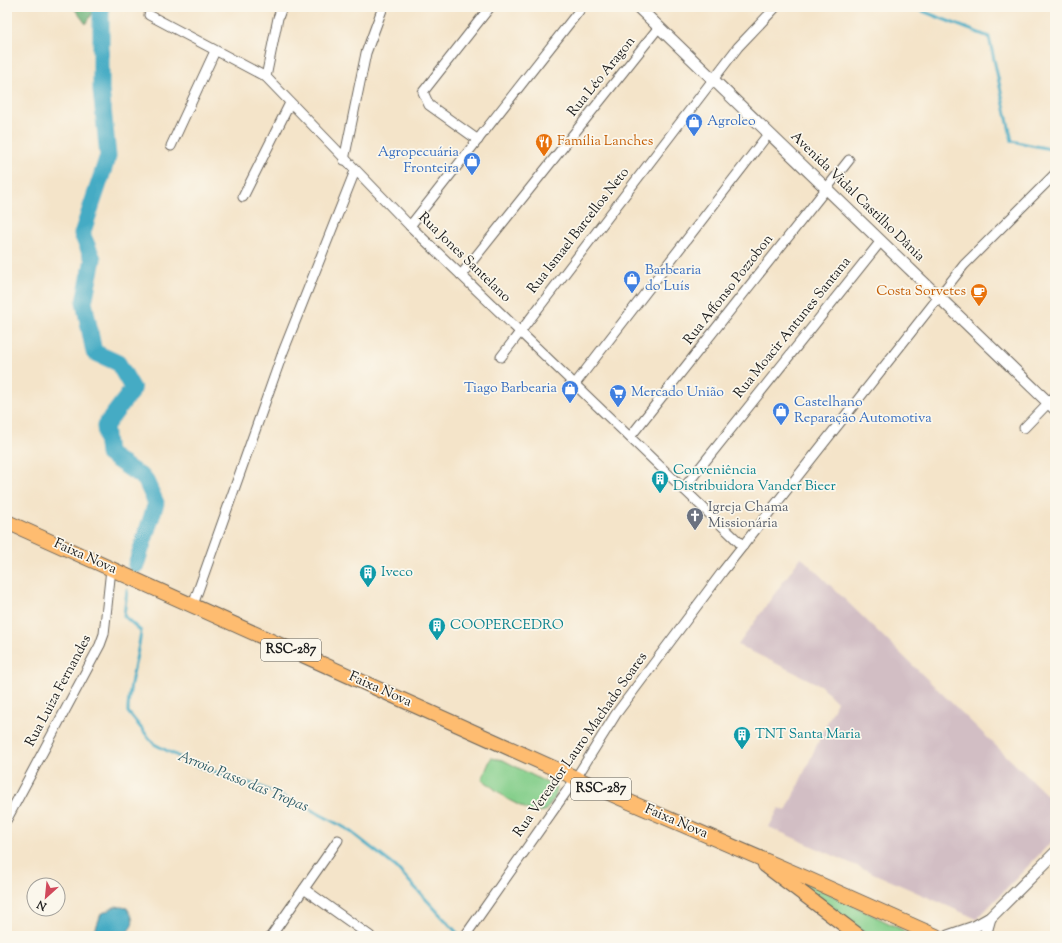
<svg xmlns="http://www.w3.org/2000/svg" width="1062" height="943" font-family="'Sorts Mill Goudy',serif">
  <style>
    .industrial { fill: #d2bec4 }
    .green { fill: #86cf8c; stroke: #517654 }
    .forest { fill: #6cb278; stroke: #44674a }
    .water { fill: #44abc4; stroke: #306470 }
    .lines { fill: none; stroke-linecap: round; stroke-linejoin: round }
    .stream { stroke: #44abc4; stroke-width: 3 }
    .river { stroke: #44abc4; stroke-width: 17 }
    .minor-casing { stroke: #686259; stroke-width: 11 }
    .tertiary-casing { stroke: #686259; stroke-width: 13 }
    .trunk-casing { stroke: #686259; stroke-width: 16 }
    .minor { stroke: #fff; stroke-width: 9 }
    .tertiary { stroke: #fff; stroke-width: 11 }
    .trunk { stroke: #febc70; stroke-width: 14 }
    .labels { text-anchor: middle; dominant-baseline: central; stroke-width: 3.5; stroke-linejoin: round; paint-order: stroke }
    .shield { fill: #fbf7ec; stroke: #5f5e5a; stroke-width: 1 }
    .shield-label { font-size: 13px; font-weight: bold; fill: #1c1c1c }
    .street-label { font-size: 14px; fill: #1c1c1c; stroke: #fbf7ec }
    .shop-label { font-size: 14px; fill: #366cbe; stroke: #fbf7ec; text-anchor: start }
    .food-label { font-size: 14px; fill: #c56008; stroke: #fbf7ec; text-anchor: start }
    .culture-label { font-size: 14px; fill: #0d838f; stroke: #fbf7ec; text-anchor: start }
    .worship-label { font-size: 14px; fill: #5b616d; stroke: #fbf7ec; text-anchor: start }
    .water-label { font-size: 15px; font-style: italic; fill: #2e5c68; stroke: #fbf7ec }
  </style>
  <rect width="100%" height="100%" fill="#fbf7ec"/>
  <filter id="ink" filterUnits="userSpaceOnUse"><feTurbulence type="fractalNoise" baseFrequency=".025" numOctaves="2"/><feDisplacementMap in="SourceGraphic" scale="8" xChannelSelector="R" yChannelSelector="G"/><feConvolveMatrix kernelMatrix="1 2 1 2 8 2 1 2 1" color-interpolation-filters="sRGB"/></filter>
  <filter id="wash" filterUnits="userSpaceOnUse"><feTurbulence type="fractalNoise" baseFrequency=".012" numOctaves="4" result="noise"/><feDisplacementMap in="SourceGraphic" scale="16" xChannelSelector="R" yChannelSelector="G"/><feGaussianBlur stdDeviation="0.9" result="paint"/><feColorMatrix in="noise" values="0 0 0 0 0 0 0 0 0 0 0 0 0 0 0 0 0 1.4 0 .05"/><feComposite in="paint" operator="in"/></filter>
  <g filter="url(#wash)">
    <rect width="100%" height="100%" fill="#f4e4c9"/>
    <path class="industrial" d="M801,557L1055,803V838L977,919L769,827L779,808L786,811L837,702L820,685L738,645Z"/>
    <g class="green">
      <path d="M491,758L503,760L557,788L555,798L545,811L532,812L507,799L482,779Z"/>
      <path d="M785,872L915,936H870L841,918Z"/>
    </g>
    <path class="forest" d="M73,7H96L86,24Z"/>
    <path class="water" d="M116,906L127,908C136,922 134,924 124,936H93L101,914Z"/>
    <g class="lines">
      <g class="stream">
        <path d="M912,7L989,37L1012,141L1055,150"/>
        <path d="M127,590L124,616L141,631C138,658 128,685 128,712L154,744L197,766L261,787L306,807L347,829L396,867L460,936"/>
      </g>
      <path class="river" d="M101,7V90L108,156L82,234L93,259L84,302L94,352L118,363L133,389L105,426L108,454L145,479L156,503L136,565"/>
    </g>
  </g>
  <g filter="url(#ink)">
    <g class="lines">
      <defs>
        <g id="minor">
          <path d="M149,15L266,77L410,226L743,546"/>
          <path d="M266,77L278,18L282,7"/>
          <path d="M478,140L429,105L423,92L490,7"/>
          <path d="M171,146L215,51"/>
          <path d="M344,160L366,53L383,7"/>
          <path d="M243,197L290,103"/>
          <path d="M410,226L582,7"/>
          <path d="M461,275L659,27"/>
          <path d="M501,357L738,47L776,7"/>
          <path d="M575,384L769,133"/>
          <path d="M1024,428L1055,396"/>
          <path d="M630,437L849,160"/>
          <path d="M683,489L881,241"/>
          <path d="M193,605L283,352L355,171"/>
          <path d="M7,819L100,645L104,634L111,569"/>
          <path d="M304,889L370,936"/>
          <path d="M271,936L338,840"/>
          <path d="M465,936L576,778L616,714L723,571L964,265L1055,174"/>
        </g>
        <g id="tertiary">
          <path d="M638,7L1055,409"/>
          <path d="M948,936L974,927L990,918L1055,853"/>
          <path d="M985,936L990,918"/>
        </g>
        <g id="trunk">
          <path d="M7,522L618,797L806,878L936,936"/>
          <path d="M765,865L859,936"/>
        </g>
      </defs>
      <use href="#minor" class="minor-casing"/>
      <use href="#tertiary" class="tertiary-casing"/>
      <use href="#trunk" class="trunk-casing"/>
      <use href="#minor" class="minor"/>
      <use href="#tertiary" class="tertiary"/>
      <use href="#trunk" class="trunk"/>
    </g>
  </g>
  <defs>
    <symbol id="shop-pin" viewBox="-11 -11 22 30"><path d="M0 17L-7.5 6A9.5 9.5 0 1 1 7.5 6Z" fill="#3f7fe0" stroke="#fbf7ec"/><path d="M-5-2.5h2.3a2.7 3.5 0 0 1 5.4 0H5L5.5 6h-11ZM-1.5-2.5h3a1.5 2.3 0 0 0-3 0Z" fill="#fff"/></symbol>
    <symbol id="restaurant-pin" viewBox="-11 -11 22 30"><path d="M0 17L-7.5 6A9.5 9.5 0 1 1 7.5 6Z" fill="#e8710a" stroke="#fbf7ec"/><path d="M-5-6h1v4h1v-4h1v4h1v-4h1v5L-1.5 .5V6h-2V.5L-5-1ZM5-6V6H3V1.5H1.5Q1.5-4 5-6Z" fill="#fff"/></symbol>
    <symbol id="cafe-pin" viewBox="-11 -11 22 30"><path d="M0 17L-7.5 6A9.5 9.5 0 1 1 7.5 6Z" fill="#e8710a" stroke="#fbf7ec"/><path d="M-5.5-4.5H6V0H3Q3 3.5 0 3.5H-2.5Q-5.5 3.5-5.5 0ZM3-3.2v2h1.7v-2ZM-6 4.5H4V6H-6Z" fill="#fff"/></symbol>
    <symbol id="supermarket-pin" viewBox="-11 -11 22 30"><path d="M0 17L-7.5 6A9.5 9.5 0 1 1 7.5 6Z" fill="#3f7fe0" stroke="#fbf7ec"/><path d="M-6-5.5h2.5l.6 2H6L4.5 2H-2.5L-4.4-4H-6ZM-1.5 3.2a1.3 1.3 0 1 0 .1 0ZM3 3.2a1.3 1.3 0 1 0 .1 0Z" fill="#fff"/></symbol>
    <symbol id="building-pin" viewBox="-11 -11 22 30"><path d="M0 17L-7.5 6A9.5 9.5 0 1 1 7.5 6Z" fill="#0f9aa8" stroke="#fbf7ec"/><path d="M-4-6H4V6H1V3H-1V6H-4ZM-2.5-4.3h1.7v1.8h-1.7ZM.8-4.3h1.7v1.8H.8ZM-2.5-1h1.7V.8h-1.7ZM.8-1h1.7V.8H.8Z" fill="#fff"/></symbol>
    <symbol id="church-pin" viewBox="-11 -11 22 30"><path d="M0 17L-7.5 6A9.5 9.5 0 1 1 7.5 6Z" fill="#6b7280" stroke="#fbf7ec"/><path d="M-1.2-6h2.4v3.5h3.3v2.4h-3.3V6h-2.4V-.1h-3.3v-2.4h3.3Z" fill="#fff"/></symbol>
  </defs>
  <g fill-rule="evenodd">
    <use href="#shop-pin" x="684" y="112" width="20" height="27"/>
    <use href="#restaurant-pin" x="534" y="132" width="20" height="27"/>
    <use href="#shop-pin" x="462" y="151" width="20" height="27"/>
    <use href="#shop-pin" x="622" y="269" width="20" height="27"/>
    <use href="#cafe-pin" x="969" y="282" width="20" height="27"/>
    <use href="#shop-pin" x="560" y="379" width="20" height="27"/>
    <use href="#supermarket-pin" x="608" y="383" width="20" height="27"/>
    <use href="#shop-pin" x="771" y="401" width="20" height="27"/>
    <use href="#building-pin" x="650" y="469" width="20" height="27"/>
    <use href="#church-pin" x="685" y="506" width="20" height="27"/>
    <use href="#building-pin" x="358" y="563" width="20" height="27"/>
    <use href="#building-pin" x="427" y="616" width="20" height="27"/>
    <use href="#building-pin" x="732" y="725" width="20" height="27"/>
  </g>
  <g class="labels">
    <g class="shield">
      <rect x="261" y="639" width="60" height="22" rx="3"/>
      <rect x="571" y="778" width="60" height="22" rx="3"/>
    </g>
    <g class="shield-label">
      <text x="291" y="650">RSC-287</text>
      <text x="601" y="789">RSC-287</text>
    </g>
    <g class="street-label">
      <text transform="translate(602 77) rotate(-51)">Rua Léo Aragon</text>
      <text transform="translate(857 197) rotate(44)">Avenida Vidal Castilho Dânia</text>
      <text transform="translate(579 231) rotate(-52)">Rua Ismael Barcellos Neto</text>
      <text transform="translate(464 258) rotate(44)">Rua Jones Santelano</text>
      <text transform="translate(729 290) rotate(-52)">Rua Affonso Pozzobon</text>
      <text transform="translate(793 328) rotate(-51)">Rua Moacir Antunes Santana</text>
      <text transform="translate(85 557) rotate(24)">Faixa Nova</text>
      <text transform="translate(380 690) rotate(24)">Faixa Nova</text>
      <text transform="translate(59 691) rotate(-62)">Rua Luiza Fernandes</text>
      <text transform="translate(581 745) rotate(-55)">Rua Vereador Lauro Machado Soares</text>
      <text transform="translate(676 822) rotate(23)">Faixa Nova</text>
    </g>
    <g class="shop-label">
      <text x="707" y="122">Agroleo</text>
      <text x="459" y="153" text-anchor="end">Agropecuária<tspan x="459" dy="16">Fronteira</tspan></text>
      <text x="645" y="271">Barbearia<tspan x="645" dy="16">do Luís</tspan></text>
      <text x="557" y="389" text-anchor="end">Tiago Barbearia</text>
      <text x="631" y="393">Mercado União</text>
      <text x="794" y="403">Castelhano<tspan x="794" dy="16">Reparação Automotiva</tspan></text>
    </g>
    <g class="food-label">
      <text x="557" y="142">Família Lanches</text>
      <text x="966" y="292" text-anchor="end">Costa Sorvetes</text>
    </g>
    <g class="culture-label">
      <text x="673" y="471">Conveniência<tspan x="673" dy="16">Distribuidora Vander Bieer</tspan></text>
      <text x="381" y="573">Iveco</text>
      <text x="450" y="626">COOPERCEDRO</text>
      <text x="755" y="735">TNT Santa Maria</text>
    </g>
    <g class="worship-label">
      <text x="708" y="508">Igreja Chama<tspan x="708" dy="16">Missionária</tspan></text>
    </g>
    <g class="water-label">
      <text transform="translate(243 782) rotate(22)">Arroio Passo das Tropas</text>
    </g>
  </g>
  <rect width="1062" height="943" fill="none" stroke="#fbf7ec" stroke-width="24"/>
  <g transform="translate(46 897) rotate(207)"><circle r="19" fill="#fbf7ec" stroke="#a29f99"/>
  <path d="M0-3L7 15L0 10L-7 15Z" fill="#d1495b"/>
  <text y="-6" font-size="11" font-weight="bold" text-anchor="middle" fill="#1c1c1c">N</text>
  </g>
</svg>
